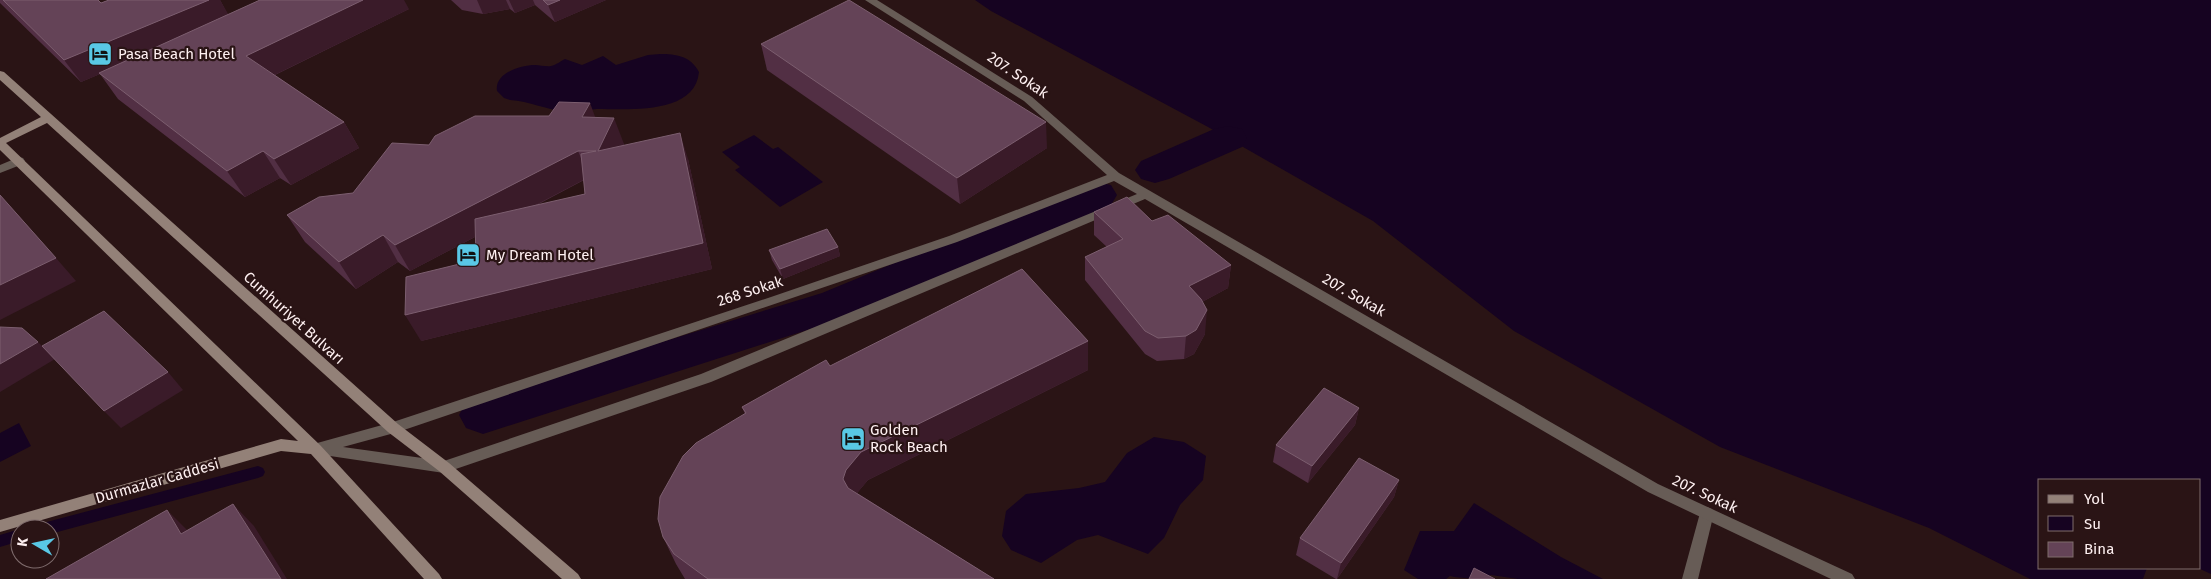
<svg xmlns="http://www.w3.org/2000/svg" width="2211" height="579" font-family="'Fira Sans',sans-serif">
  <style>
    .water { fill: #160321 }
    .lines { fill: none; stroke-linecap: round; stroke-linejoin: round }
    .stream { fill: #160321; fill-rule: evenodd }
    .canal { fill: #160321; fill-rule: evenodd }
    .lane { fill: #675c56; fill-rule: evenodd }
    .street { fill: #675c56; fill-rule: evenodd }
    .secondary { fill: #938178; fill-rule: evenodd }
    .wall { fill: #522f44; fill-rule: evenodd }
    .shaded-wall { fill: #3a1b29 }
    .building { fill: #644357; stroke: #7c5e6f }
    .labels { text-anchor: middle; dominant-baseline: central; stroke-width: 4.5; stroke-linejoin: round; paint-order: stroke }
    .poi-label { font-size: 15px; fill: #fef0f1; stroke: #2a1415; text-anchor: start }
    .street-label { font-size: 15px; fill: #fef0f1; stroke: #2a1415 }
  </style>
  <rect width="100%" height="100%" fill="#2a1415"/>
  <g class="water">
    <path d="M975,0H2211V574L2198,568L2200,480H2040V568H2147L2143,579H2030L1929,528L1720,447L1514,331L1373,221L1208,127L991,11Z"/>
    <path d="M660,54C676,54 691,56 699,72C695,115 628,109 597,109C587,110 577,113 567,112C547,110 529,101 510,100L504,98L497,91C494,73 521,65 535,65C540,65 547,67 551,66C556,65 561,61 565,59L582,65L603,56L616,65L648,55Z"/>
    <path d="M754,135L773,149L778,147L823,182L780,207L735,170L740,167L722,152Z"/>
    <path d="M19,423L31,446L0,462V433Z"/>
    <path d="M1154,437L1184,442L1206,456L1203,480L1180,505L1164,538L1148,554L1098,535L1077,540L1041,563L1011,550L1002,536L1006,511L1026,494L1079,488L1105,482L1127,453Z"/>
    <path d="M1474,503L1561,557L1603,579H1518L1491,575C1480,579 1462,579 1450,576L1446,579H1418L1404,570L1420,531H1454Z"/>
  </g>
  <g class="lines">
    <g class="stream">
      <path d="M258,466L263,468L265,472L263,476L258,478L50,534V529H36L38,524L43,523Z"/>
      <path d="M20,529V541L0,547V535Z"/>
    </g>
    <g class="canal">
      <path d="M1228,126L1242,129L1247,138L1242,147L1169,179L1155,183L1141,179L1135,170L1141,161L1214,129Z"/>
      <path d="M1097,182L1111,185L1117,195L1111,205L854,315L483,434L466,428L459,415L466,402L822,293L1083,185Z"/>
    </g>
    <path class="lane" d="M1707,507L1712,509L1714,513L1698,579H1682L1700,513L1702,509Z"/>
    <g class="street">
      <path d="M865,0H877L1032,97L1119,173L1658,484L1852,574L1855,579H1831L1648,492L1145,199L711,382L444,473L310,453L308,449L310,445L393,422L771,297L949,236L1107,175L1024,101ZM1114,181L1137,194L701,374L444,461L343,447L398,432L957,242Z"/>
      <path d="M19,157L23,158L25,161L23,164L0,173V165Z"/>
    </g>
    <path class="secondary" d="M0,71L4,72L398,424L449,463L578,574L581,579H562L439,471L388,432L47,123L6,143L320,445L439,574L442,579H424L311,454L281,451L0,532V520L281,439L298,441L0,150V138L41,117L0,80Z"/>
  </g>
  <g class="wall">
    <path d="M0,0H98L101,3L109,0H220L228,15L409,9L275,75L344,122L359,148L291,185L280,178L245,197L118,99L100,74L81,82L0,3Z"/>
    <path d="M451,0H606L555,22L535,5L515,13L510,9L483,14L462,10Z"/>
    <path d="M761,44L1047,148L960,204L767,70Z"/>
    <path d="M596,118L624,144V145L688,159L712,269L421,341L476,260L475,237L410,271L398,262L356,289L305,242L287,215L353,193L429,145ZM584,180L585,194L535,206Z"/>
    <path d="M1094,212L1152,221L1231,265L1228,288L1202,302L1205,334L1194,354L1184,359L1157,361L1145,354L1085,280V257L1107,247L1094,235Z"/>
    <path d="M838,247L840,256L783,279L772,260L769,250Z"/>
    <path d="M1088,341V370L868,480L857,493L994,579H685L676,564L663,537L745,414L742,407L830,366Z"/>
    <path d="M1359,408L1355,425L1308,483L1273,462L1276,445Z"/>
    <path d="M1399,480L1394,497L1337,579H1336L1296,555L1300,538Z"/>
  </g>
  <g class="shaded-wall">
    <path d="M209,0H220L231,19L81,82L64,60Z"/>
    <path d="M363,0H404L409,9L262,81L246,56Z"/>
    <path d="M477,0H506L510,9L483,14Z"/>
    <path d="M509,0H533L535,5L515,13Z"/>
    <path d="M560,0H606L555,22L548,5Z"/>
    <path d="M590,103L600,130L582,117Z"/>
    <path d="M614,118L624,144L608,177L598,151Z"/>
    <path d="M344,122L359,148L291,185L274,159Z"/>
    <path d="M1046,122L1047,148L960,204L957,178Z"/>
    <path d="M680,133L688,159L712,269L421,341L405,315Z"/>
    <path d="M263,151L280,178L245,197L227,171Z"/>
    <path d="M578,151L589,177L410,271L395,245Z"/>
    <path d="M383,235L398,262L356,289L339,262Z"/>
    <path d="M838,247L840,256L783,279L780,269Z"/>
    <path d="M56,258L76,281L0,320V285Z"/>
    <path d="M1231,265L1228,288L1187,310L1189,286Z"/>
    <path d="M1207,310L1205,334L1194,354L1184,359L1186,336Z"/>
    <path d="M1088,341V370L868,480L853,498L843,479L846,470L861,452Z"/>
    <path d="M38,342L55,359L0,392V364Z"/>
    <path d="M168,372L183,390L121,428L104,411Z"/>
    <path d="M1359,408L1355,425L1308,483L1312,466Z"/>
    <path d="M1399,480L1394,497L1337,579L1341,563Z"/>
    <path d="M233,504L254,526L287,579H281Z"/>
    <path d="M167,510L189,532L181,534Z"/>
  </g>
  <g class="building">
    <path d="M3,0H98L101,3L109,0H209L64,60Z"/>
    <path d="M260,0H363L246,56L344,122L274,159L263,151L227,171L99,73Z"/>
    <path d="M543,0H560L548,5Z"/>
    <path d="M849,0L1046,122L957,178L761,44Z"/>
    <path d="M559,102L590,103L582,117L614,118L598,151L680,133L703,243L405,315L406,277L476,260L475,219L585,194L581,154L596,151H578L395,245L383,235L339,262L287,215L319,197L353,193L392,143L429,145L435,136L475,116H549Z"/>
    <path d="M0,195L56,258L0,285Z"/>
    <path d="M1127,197L1152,221L1168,215L1231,265L1189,286L1201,299L1207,310L1196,330L1186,336L1158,338L1145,331L1085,257L1123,239L1094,212Z"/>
    <path d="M827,229L838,247L780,269L769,250Z"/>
    <path d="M1022,269L1088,341L861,452L846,470L843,479L848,488L994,579H708L674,554L663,537L658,519L660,497L683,456L696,443L746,413L742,407L826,360L830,366Z"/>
    <path d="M104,311L168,372L104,411L42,346Z"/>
    <path d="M0,327L22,328L38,342L0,364Z"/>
    <path d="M1324,388L1359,408L1312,466L1276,445Z"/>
    <path d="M1359,458L1399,480L1341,563L1300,538Z"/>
    <path d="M233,504L281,579H46L167,510L181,534Z"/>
    <path d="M1474,568L1495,579H1469Z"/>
  </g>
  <defs>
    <symbol id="hotel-square" viewBox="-11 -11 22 22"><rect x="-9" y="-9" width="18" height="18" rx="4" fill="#59c8e5" stroke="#2a1415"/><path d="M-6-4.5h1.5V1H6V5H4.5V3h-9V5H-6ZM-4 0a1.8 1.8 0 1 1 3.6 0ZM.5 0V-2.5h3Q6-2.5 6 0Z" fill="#111"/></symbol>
  </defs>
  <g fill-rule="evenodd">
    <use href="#hotel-square" x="86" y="40" width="28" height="28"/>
    <use href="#hotel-square" x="454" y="241" width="28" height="28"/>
    <use href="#hotel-square" x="839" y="425" width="28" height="28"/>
  </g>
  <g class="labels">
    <g class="poi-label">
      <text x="118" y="54">Pasa Beach Hotel</text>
      <text x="486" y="255">My Dream Hotel</text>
      <text x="870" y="430">Golden<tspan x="870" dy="17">Rock Beach</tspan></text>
    </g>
    <g class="street-label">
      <text transform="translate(1018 75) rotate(34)">207. Sokak</text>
      <text transform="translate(750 291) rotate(-18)">268 Sokak</text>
      <text transform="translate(1354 295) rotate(30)">207. Sokak</text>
      <text transform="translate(294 318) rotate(42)">Cumhuriyet Bulvarı</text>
      <text transform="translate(157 481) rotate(-16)">Durmazlar Caddesi</text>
      <text transform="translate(1705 494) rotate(25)">207. Sokak</text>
    </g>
  </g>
  <rect x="2038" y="479" width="162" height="90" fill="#2a1415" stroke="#7f6c6d"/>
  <rect x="2048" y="495" width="25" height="8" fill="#938178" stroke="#7f6c6d"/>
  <text x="2084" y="504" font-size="15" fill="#fef0f1">Yol</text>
  <rect x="2048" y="516" width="25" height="15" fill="#160321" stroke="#7f6c6d"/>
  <text x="2084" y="529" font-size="15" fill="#fef0f1">Su</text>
  <rect x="2048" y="542" width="25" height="15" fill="#644357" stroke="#7f6c6d"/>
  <text x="2084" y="554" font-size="15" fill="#fef0f1">Bina</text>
  <g transform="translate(35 544) rotate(279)"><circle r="24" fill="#2a1415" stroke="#7f6c6d"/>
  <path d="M0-4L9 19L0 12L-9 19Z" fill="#59c8e5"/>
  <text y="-8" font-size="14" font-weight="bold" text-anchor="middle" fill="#fef0f1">K</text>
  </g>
</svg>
